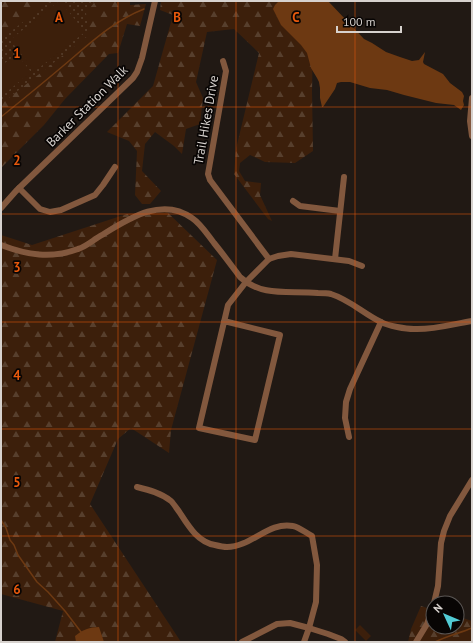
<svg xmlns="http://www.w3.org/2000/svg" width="473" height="643" font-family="'PT Sans',sans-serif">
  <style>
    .grass { fill: url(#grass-dots) }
    .forest { fill: url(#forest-firs) }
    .garden { fill: #3c1f0b }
    .water { fill: #6d3912 }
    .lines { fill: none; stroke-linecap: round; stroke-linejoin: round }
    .stream { stroke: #6d3912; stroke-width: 1.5 }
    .minor { stroke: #82583e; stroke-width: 6 }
    .grid { fill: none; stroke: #e8590c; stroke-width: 1; stroke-opacity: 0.55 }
    .labels { text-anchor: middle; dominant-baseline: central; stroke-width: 3.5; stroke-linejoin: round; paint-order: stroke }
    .street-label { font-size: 13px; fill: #d7d2ce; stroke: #080504 }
    .grid-label { font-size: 13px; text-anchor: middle; font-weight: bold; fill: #e8590c; stroke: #080504; stroke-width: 3.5; stroke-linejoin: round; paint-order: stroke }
  </style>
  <defs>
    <pattern id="grass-dots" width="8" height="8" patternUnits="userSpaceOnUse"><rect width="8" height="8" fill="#3c1f0b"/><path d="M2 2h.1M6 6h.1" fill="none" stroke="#573f2d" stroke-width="1.8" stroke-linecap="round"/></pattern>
    <pattern id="forest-firs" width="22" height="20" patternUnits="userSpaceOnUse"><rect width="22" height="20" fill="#3c1f0b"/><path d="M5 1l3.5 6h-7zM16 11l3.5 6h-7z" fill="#573f2d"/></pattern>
  </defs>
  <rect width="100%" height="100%" fill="#211914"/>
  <path class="grass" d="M1,1H92L94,3L95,29L1,149Z"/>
  <g class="forest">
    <path d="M1,1H50L1,39Z"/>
    <path d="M92,1H130V5L146,4L140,26L127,24L118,53L109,54L65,99L44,125L1,168V104L89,35L86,13L94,3Z"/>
    <path d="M161,1H279L313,41L312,91L313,151L295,163L265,162L250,155L240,163L239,171L245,181L261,183L260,195L272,221L268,219L234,174L236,149L259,53L234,29L207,32L196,82L203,98L200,124L186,129L182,154L174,146L155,132L145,144L142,171L161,191L150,204H142L135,195L137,151L129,141L107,132L153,86L173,15L160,10Z"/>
    <path d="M167,212L217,260L171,430L169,453L131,428L118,439L90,504L181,642H55L63,611L1,594V235L32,245L127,214Z"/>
    <path d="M421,606L433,610V627H457V616L472,621V642H408L411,629Z"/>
  </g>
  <g class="garden">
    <path d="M59,1H60L85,32L35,71L10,40Z"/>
    <path d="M17,54L31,72L3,95L1,92V66Z"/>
    <path d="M360,625L371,636L366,641L355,630Z"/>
  </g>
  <g class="water">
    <path d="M279,1H328L364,39L372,43L386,52L400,57L412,61L419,60L425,52L423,62L424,64L443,74L450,83L462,92L464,96L463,101L464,105L461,110L454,105L436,103L404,95L387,90L370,88L350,82H341L337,83L335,89L323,107H322L320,98V88L319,82L317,78L311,68L307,53L301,45L281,25L273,9L275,5Z"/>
    <path d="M99,627L104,642H76L75,636C82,630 90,627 99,627Z"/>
  </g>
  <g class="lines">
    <g class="stream">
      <path d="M1,117C22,100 43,83 63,66C88,45 113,21 144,9"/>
      <path d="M1,520L6,528L10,540L14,545L18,555L37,582L48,592L65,611L81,632"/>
      <path d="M435,642C447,636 460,633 472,628"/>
    </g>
    <g class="minor">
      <path d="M223,61L226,71L208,174L210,180L269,259"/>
      <path d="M472,98L470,121L472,136"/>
      <path d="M19,188L40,209L50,212L61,210L95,195L103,185L115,167"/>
      <path d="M293,201L300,206L340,211"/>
      <path d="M1,208L16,191L133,78L137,72L142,58L155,1"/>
      <path d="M1,245C27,255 51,259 78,249C85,247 91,242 97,238C124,222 160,195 192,218C201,224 207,234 214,243C223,254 231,265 240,277C263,298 290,290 318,293C322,293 327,293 331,294C350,300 364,314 381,322C388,326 406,329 414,329C434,330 453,324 472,321"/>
      <path d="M335,259L344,177"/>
      <path d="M224,321L280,335L255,440L199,428L228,305L246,282L269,259L278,256L291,254L349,261L362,266"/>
      <path d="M349,437L345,418L346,402L350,389L381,322"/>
      <path d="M137,487C149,490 161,493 171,501C174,504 177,509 180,513C189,527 198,542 215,545C219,546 223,547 227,547C251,547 269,521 293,526C299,527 306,533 312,536L317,565L316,602L309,628L304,642"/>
      <path d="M434,603L438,586L441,543L444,531L450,516L472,480"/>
      <path d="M242,642L277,624L290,623L309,628L328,634L341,639L345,642"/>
      <path d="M416,642L427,624L433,607"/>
    </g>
  </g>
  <path class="grid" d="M118,1V642M236,1V642M355,1V642M1,107H472M1,214H472M1,322H472M1,429H472M1,536H472"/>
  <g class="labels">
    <g class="street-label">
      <text transform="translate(87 106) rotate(-45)">Barker Station Walk</text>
      <text transform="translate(206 120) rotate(-80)">Trail Hikes Drive</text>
    </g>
  </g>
  <g class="grid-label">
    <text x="59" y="22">A</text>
    <text x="177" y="22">B</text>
    <text x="296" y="22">C</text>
    <text x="17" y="58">1</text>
    <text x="17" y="165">2</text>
    <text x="17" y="272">3</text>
    <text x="17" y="380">4</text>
    <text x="17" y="487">5</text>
    <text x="17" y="594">6</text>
  </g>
  <rect width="473" height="643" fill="none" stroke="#d7d2ce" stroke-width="4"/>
  <g transform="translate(445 615) rotate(314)"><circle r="19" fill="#080504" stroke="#5b5755"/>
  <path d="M0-3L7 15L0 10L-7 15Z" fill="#52ccd5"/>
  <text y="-6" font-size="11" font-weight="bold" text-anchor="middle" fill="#d7d2ce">N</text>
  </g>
  <path d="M337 26v6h64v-6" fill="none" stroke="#d7d2ce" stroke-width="2"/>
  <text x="343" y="26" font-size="12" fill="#d7d2ce" stroke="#080504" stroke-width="3" paint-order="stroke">100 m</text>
</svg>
